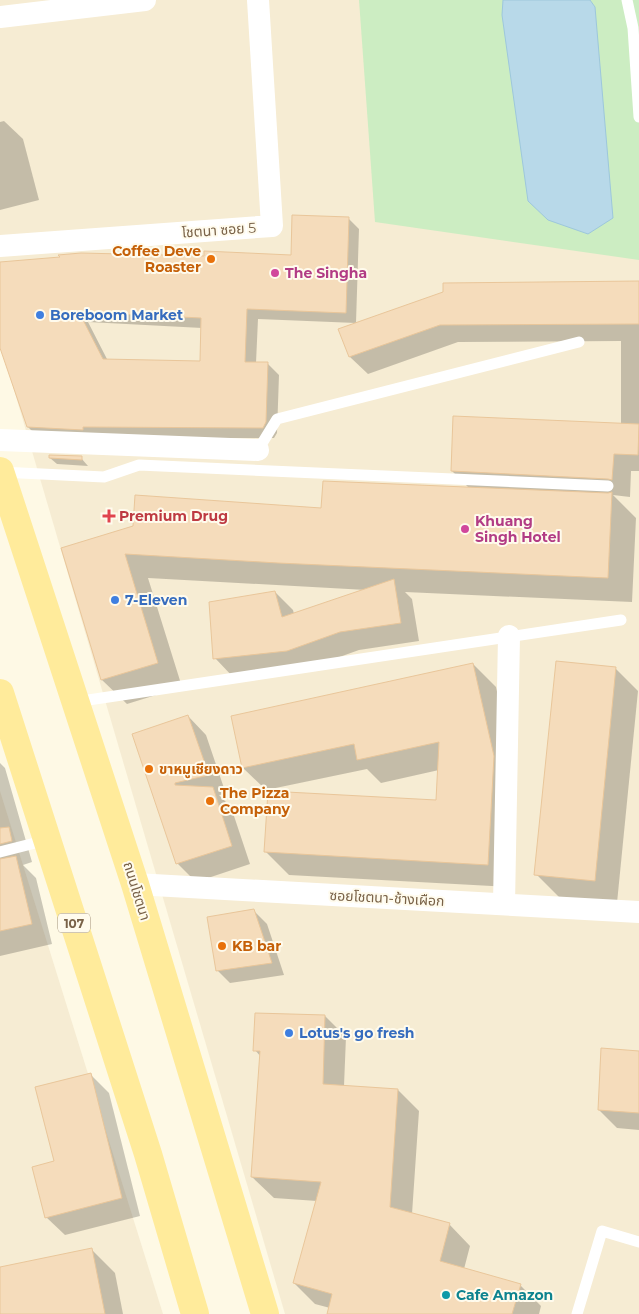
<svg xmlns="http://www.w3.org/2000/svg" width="639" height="1314" font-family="Montserrat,'Noto Sans Thai',sans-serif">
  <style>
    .residential { fill: #f6ecd3 }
    .green { fill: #ccedc2 }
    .water { fill: #b8d9e9; stroke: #9dc7dc }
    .shadow { fill: #0003; fill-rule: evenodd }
    .building { fill: #f5dcbb; stroke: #e9c69a; fill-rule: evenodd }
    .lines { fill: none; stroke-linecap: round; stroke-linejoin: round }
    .lane { stroke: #fff; stroke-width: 11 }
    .street { stroke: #fff; stroke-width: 22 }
    .primary { stroke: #ffeb9b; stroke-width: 28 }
    .food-dot { fill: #e8710a; stroke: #fffbed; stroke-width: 2 }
    .hotel-dot { fill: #d1479c; stroke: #fffbed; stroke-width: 2 }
    .shop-dot { fill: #3f7fe0; stroke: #fffbed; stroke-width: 2 }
    .health-dot { fill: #e0444e; stroke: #fffbed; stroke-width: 2 }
    .culture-dot { fill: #0f9aa8; stroke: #fffbed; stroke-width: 2 }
    .labels { text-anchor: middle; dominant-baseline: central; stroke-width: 4; stroke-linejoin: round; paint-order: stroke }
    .shield { fill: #fffbed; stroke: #a1907a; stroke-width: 1 }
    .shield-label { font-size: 12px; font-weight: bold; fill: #796248 }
    .street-label { font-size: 14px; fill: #796248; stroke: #fffbed }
    .food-label { font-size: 14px; font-weight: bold; fill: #c56008; stroke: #fffbed; text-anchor: start }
    .hotel-label { font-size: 14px; font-weight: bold; fill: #b23c85; stroke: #fffbed; text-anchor: start }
    .shop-label { font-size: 14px; font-weight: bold; fill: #366cbe; stroke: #fffbed; text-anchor: start }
    .health-label { font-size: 14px; font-weight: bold; fill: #be3a42; stroke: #fffbed; text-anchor: start }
    .culture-label { font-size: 14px; font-weight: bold; fill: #0d838f; stroke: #fffbed; text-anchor: start }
  </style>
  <rect width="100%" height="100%" fill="#fef9e5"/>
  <g class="residential">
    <path d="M0,0H639V1314H285L0,342Z"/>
    <path d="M0,791L65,1000L163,1314H0Z"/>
  </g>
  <path class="green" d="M359,0H639V260L375,222Z"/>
  <path class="water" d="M503,0H590L595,7L613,218L588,234L548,220L528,201L502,15Z"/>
  <g class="shadow">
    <path d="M4,121L23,139L39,200L0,210V122Z"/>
    <path d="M348,218L359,229L356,323L258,319L256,363L268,364L279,375L277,433L274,438H39L28,427L0,344V263L62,258L292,256ZM88,322L202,328L201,362L108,361Z"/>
    <path d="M639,283V471H631L630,497L613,495L636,518L632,602L405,592L412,599L419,641L359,650L306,669L233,677L215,658L275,592L293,610L294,614L366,590L148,578L182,687L127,704L102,680L62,549L322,509L470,489L452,471L621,424V341L458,342L368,374L350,357L340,330Z"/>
    <path d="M50,458H81L88,466L57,464Z"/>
    <path d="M473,664L496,687L516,779L510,887L289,875L266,852L437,801L439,770L381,783L367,769L266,790L243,768Z"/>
    <path d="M615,668L638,691L617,903L559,897L536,874Z"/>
    <path d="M188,716L206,735L226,794L219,795L231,807L250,864L196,882L177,863L134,735Z"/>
    <path d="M0,763L5,768L32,862L23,865L36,878L52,944L0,956Z"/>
    <path d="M254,911L267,924L284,975L230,983L217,970Z"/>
    <path d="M325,1016L346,1037L344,1086L398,1090L419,1111L412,1214L449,1224L470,1246L464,1269L520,1285L541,1306L539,1314H328L330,1308L315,1304L294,1283L317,1201L274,1198L252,1177L261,1057L255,1050Z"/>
    <path d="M639,1052V1130L617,1128L599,1110Z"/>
    <path d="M90,1074L109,1093L140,1216L65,1235L46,1217L55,1162Z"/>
    <path d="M92,1250L115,1273L123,1314H0V1268Z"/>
  </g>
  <g class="building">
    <path d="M292,215L349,217L346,313L247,309L245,362H268L266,422L263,428L83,427V430L27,427L0,348V262L60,257L58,255L81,253L204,256V251L291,255ZM79,312L201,318L200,361L103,359Z"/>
    <path d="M639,281V324L440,325L349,357L338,329L443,292V283Z"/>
    <path d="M453,416L639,424L638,455L614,454L612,480L608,479L451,471Z"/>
    <path d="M49,455L82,456V460L49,458Z"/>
    <path d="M323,481L608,493L612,492L608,578L278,563L125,554L158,663L101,680L61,548L133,526L135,495L321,508Z"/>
    <path d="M394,579L401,623L340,632L287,651L213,659L209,602L275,591L282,617Z"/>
    <path d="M556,661L616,667L595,881L534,875Z"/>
    <path d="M473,663L494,756L488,865L264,852L268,791L436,800L439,742L357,760L354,744L242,768L231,716Z"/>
    <path d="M188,715L209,775L175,783V785L213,787L232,846L176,864L132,734Z"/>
    <path d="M9,827L12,841L0,844V828Z"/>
    <path d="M16,856L32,924L0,931V859Z"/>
    <path d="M254,909L272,963L216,971L207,917Z"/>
    <path d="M255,1013L325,1015L323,1084L398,1089L390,1207L450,1223L440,1261L521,1284L512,1314H327L332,1294L293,1283L321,1182L251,1177L260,1051H253Z"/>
    <path d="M601,1048L639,1051V1113L598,1110Z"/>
    <path d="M91,1073L122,1198L45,1218L32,1167L54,1161L35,1087Z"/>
    <path d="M92,1248L105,1314H0V1267Z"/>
  </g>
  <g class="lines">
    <g class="lane">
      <path d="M627,0L633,28L639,117"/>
      <path d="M258,450L277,419L579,342"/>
      <path d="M0,472L104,477L139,465L608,486"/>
      <path d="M75,702L621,620"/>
      <path d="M0,852L47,840"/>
      <path d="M577,1314L602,1231L639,1242"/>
    </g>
    <g class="street">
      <path d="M0,17L145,0"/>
      <path d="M0,246L272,226L258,0"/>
      <path d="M0,440L258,450"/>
      <path d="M135,884L639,912"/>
      <path d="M504,904L509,636"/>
    </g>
    <g class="primary">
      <path d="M0,471L135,884L265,1314"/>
      <path d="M0,693L148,1154L195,1314"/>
    </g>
  </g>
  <g class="food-dot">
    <circle cx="211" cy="259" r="5"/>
    <circle cx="149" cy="769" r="5"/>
    <circle cx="210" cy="801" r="5"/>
    <circle cx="222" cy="946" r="5"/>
  </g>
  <g class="hotel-dot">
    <circle cx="275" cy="273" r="5"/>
    <circle cx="465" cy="529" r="5"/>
  </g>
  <g class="shop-dot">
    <circle cx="40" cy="315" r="5"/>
    <circle cx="115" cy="600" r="5"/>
    <circle cx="289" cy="1033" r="5"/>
  </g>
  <path class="health-dot" d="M106.5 508.5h5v5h5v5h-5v5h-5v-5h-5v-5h5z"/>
  <circle class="culture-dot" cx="446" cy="1295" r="5"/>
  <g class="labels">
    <rect class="shield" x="58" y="913.5" width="32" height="19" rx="4"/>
    <g class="shield-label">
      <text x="74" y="923">107</text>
    </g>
    <g class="street-label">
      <text transform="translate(219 230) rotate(-4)">โชตนา ซอย 5</text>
      <text transform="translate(137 891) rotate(73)">ถนนโชตนา</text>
      <text transform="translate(387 898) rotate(3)">ซอยโชตนา-ช้างเผือก</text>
    </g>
    <g class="food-label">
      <text x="201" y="251" text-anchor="end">Coffee Deve<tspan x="201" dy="16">Roaster</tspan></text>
      <text x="159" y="769">ขาหมูเชียงดาว</text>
      <text x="220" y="793">The Pizza<tspan x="220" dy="16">Company</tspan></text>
      <text x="232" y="946">KB bar</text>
    </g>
    <g class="hotel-label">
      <text x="285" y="273">The Singha</text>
      <text x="475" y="521">Khuang<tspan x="475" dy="16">Singh Hotel</tspan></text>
    </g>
    <g class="shop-label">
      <text x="50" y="315">Boreboom Market</text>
      <text x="125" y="600">7-Eleven</text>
      <text x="299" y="1033">Lotus's go fresh</text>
    </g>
    <g class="health-label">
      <text x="119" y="516">Premium Drug</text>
    </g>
    <g class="culture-label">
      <text x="456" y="1295">Cafe Amazon</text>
    </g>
  </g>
</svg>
